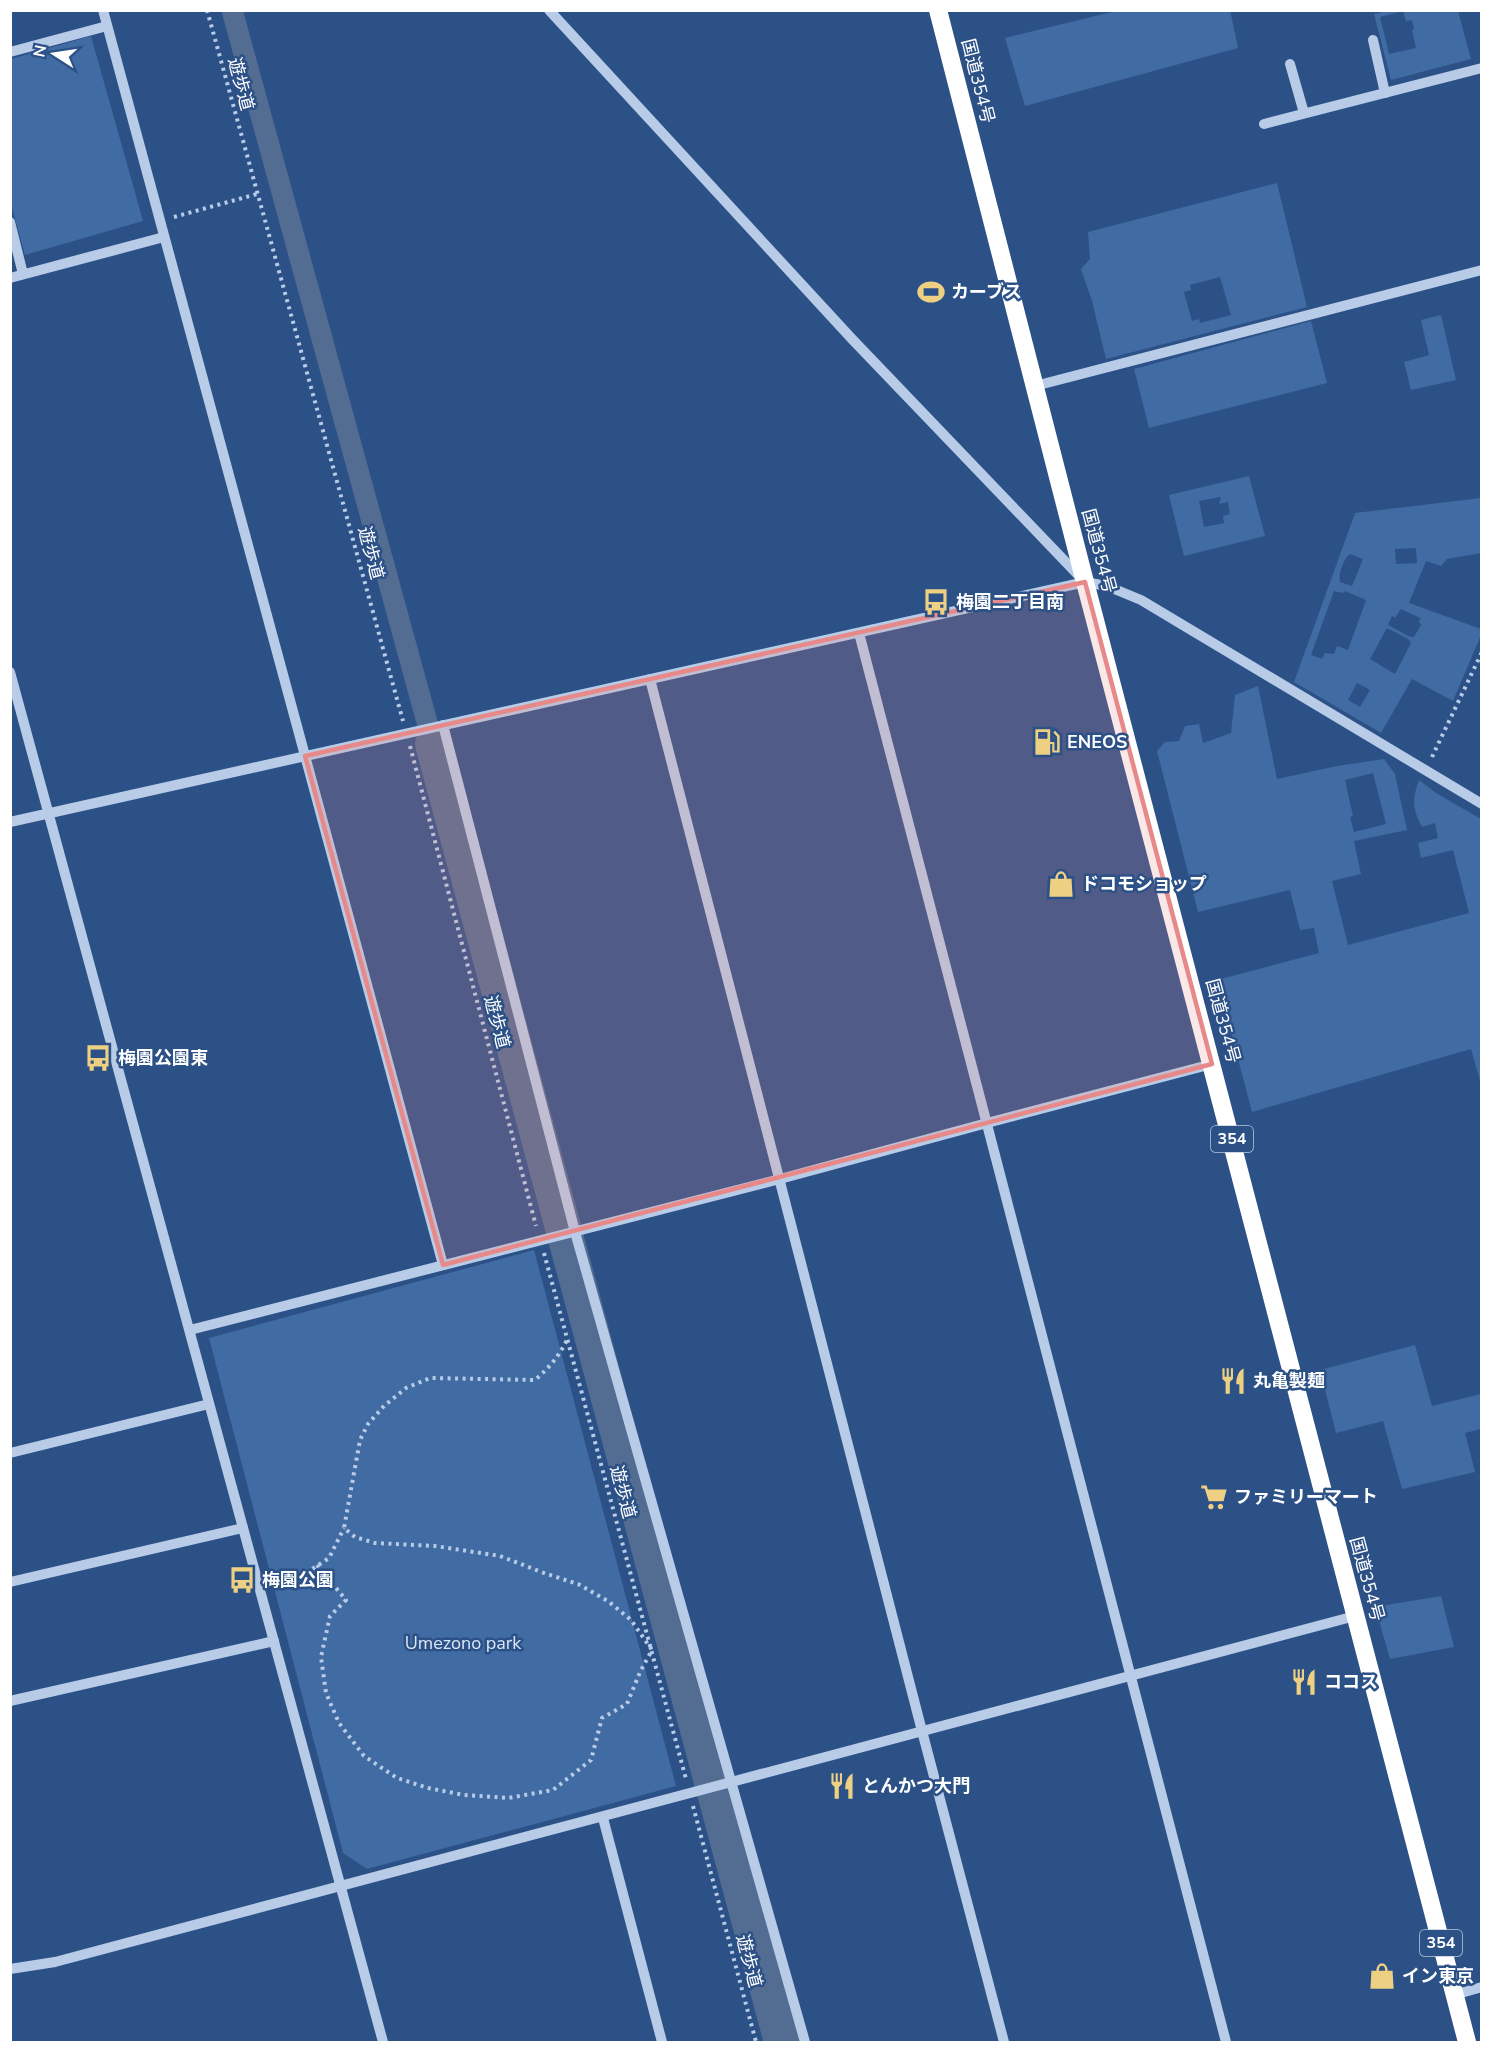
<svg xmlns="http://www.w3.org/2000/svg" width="1492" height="2053" font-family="'Nunito Sans','Noto Sans JP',sans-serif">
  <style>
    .green { fill: #416ba3; fill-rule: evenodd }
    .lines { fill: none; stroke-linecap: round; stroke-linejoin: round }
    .canal { stroke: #526c92; stroke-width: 21 }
    .river { stroke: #526c92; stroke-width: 36 }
    .path { stroke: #b8cce8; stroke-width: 4; stroke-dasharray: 3 4.5; stroke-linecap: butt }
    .minor { stroke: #b8cce8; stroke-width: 10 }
    .highway { stroke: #fff; stroke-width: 18 }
    .marked { fill: #e88989; fill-opacity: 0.2; stroke: #e88989; stroke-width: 4.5; stroke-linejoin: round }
    .labels { text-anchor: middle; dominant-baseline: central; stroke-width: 5; stroke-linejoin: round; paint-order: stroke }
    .shield { fill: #2c5187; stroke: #c0cbdb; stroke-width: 1.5 }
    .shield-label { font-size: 16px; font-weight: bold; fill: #fff }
    .street-label { font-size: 18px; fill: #fff; stroke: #2c5187 }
    .poi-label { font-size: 18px; font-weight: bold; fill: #fff; stroke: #2c5187; text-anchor: start }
    .park-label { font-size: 18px; fill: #dbe7f6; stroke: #2c5187 }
  </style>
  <rect width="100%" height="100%" fill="#2c5187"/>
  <g class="green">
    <path d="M1230,10L1238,48L1025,106L1005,38L1116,11Z"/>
    <path d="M1386,11H1458L1471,59L1391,80L1374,14ZM1403,11L1406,21L1412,20L1414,29L1412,30L1416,48L1389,54L1380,17Z"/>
    <path d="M91,36L143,221L25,255L11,204V59Z"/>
    <path d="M1277,183L1307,307L1106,359L1092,301L1081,269L1090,259L1088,232ZM1220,277L1231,315L1200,323L1199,319L1192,321L1184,292L1191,290L1190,285Z"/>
    <path d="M1441,315L1456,380L1411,390L1404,362L1429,355L1421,320Z"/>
    <path d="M1311,321L1327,383L1149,428L1134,369Z"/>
    <path d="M1249,476L1265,536L1184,556L1169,495ZM1221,497L1219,504L1228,502L1230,514L1223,516L1224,523L1204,527L1199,501Z"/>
    <path d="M1481,498V553L1447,559L1441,566L1426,561L1409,603L1481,629V635L1453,701L1412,679L1381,733L1294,682L1355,513ZM1416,548L1417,563L1396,564L1395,549ZM1350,554L1363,559L1352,586L1340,582C1338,574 1344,558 1350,554ZM1334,591L1343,593L1345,591L1366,600L1348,650L1337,646L1334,654L1325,653L1322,659L1311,655ZM1401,609L1420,618L1419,622L1421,625L1414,637H1410L1388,625L1392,616L1395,618ZM1387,628L1408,639L1411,643L1395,674L1370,659ZM1357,683L1370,690L1360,707L1348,700Z"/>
    <path d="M1258,686L1277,779L1337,766L1384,759L1395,774L1407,830L1354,841L1361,874L1332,881L1348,945L1469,913L1453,850L1421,858L1418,843L1438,838L1435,823L1422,827C1412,808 1412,800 1419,780L1436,793L1481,819V1084L1471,1049L1252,1112L1217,980L1319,953L1314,928L1300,930L1290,890L1198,912L1157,751L1165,742L1179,741L1185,726L1199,724L1203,743L1231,733L1235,695ZM1373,773L1386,824L1354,832L1350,817L1353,816L1345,780Z"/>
    <path d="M534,1250L676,1786L367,1869L343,1853L209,1338Z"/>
    <path d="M1415,1345L1432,1406L1481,1394V1429L1465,1433L1475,1472L1402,1489L1383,1421L1336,1433L1320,1370Z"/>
    <path d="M1441,1596L1454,1647L1390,1659L1375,1607Z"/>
  </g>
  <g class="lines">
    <path class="canal" d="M232,10L433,744"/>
    <path class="river" d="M433,744L782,2042"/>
    <g class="path">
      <path d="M207,10L403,721"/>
      <path d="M174,217L257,194"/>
      <path d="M410,746L536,1226"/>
      <path d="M1432,757L1482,652"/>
      <path d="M544,1253L686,1779"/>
      <path d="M317,1565L346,1600L330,1616L321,1657L326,1693L339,1723L364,1756L397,1778L428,1788L464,1795L508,1798L553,1790L591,1760L602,1718L627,1704L640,1672L652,1650L631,1620L608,1601L578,1584L544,1573L500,1556L435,1546L375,1543L355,1537L344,1528L360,1440L368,1424L384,1406L406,1388L430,1378L535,1380C549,1368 559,1356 567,1340"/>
      <path d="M272,1588L300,1577L329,1558L344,1528"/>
      <path d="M693,1806L756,2042"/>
    </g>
    <g class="minor">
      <path d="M103,10L443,1265"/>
      <path d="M549,10L852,339L1082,579"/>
      <path d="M1373,40L1385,93"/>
      <path d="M10,52L107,26"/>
      <path d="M1290,64L1304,113"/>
      <path d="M1264,124L1482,68"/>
      <path d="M10,222L23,274"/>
      <path d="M10,278L164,237"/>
      <path d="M1035,386L1482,270"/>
      <path d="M859,633L1226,2042"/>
      <path d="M10,672L383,2042"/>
      <path d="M650,679L922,1731L1004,2042"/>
      <path d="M443,725L575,1232L805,2042"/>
      <path d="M10,822L1085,582L1107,586L1141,600L1482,804"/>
      <path d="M190,1330L780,1179L987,1123L1212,1064"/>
      <path d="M10,1453L209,1404"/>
      <path d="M10,1582L243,1528"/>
      <path d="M10,1701L274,1641"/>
      <path d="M603,1818L662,2042"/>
      <path d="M10,1969L55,1962L1355,1616"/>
      <path d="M1454,1995L1482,1987"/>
    </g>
    <path class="highway" d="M938,10L1085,582L1467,2042"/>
  </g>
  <path class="marked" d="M1085,582L1212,1064L443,1265L305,756Z"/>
  <defs>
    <symbol id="stadium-bare" viewBox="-9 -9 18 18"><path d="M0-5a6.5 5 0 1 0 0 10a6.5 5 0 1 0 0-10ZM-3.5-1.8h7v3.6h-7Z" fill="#edd081" stroke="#2c5187" stroke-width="2.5" paint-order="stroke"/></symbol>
    <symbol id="bus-bare" viewBox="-9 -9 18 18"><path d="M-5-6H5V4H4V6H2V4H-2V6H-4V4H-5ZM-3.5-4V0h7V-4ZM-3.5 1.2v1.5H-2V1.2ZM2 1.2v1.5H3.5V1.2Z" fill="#edd081" stroke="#2c5187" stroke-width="2.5" paint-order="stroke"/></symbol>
    <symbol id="fuel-bare" viewBox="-9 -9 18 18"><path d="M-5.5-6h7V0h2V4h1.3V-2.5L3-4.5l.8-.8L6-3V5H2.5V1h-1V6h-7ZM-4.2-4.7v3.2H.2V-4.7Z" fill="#edd081" stroke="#2c5187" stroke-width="2.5" paint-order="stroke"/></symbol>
    <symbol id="shop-bare" viewBox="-9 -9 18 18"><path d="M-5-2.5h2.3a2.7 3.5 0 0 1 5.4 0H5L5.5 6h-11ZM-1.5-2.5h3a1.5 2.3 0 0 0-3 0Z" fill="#edd081" stroke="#2c5187" stroke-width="2.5" paint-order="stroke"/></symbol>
    <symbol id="restaurant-bare" viewBox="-9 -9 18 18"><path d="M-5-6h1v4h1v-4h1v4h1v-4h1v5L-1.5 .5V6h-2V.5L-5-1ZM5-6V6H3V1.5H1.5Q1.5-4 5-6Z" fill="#edd081" stroke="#2c5187" stroke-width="2.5" paint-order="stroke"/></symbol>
    <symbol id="supermarket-bare" viewBox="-9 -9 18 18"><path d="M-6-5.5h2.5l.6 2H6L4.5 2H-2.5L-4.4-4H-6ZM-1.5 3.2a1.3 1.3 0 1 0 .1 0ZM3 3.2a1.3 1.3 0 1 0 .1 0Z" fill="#edd081" stroke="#2c5187" stroke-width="2.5" paint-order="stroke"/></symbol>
  </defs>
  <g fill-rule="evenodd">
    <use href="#stadium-bare" x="912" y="273" width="38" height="38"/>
    <use href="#bus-bare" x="917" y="583" width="38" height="38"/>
    <use href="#fuel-bare" x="1028" y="723" width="38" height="38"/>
    <use href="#shop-bare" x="1042" y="865" width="38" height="38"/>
    <use href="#bus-bare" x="79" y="1039" width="38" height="38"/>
    <use href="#restaurant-bare" x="1214" y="1362" width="38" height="38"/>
    <use href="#supermarket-bare" x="1195" y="1478" width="38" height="38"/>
    <use href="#bus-bare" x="223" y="1561" width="38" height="38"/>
    <use href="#restaurant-bare" x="1285" y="1663" width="38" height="38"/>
    <use href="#restaurant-bare" x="823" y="1767" width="38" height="38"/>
    <use href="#shop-bare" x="1363" y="1957" width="38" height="38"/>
  </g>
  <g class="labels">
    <g class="shield">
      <rect x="1211" y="1126" width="42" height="26" rx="4.5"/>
      <rect x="1420" y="1930" width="42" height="26" rx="4.5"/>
    </g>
    <g class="shield-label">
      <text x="1232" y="1139">354</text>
      <text x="1441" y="1943">354</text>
    </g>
    <g class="street-label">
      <text transform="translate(978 81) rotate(76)">国道354号</text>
      <text transform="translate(241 84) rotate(75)">遊歩道</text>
      <text transform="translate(1099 551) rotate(75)">国道354号</text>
      <text transform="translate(371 553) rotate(75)">遊歩道</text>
      <text transform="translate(1223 1021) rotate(75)">国道354号</text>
      <text transform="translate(497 1022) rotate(75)">遊歩道</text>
      <text transform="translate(623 1492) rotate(75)">遊歩道</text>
      <text transform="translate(1367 1579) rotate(75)">国道354号</text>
      <text transform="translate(749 1961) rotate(75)">遊歩道</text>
    </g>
    <g class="poi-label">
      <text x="951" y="292">カーブス</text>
      <text x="956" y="602">梅園二丁目南</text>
      <text x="1067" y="742">ENEOS</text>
      <text x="1081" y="884">ドコモショップ</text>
      <text x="118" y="1058">梅園公園東</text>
      <text x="1253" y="1381">丸亀製麺</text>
      <text x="1234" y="1497">ファミリーマート</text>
      <text x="262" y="1580">梅園公園</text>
      <text x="1324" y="1682">ココス</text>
      <text x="862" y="1786">とんかつ大門</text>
      <text x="1402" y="1976">イン東京</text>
    </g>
    <g class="park-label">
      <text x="463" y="1643">Umezono park</text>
    </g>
  </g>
  <rect width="1492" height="2053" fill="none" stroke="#ffffff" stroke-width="24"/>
  <g transform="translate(54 54) rotate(282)" stroke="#2c5187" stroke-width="4.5" paint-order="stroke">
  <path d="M0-4.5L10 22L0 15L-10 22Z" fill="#ffffff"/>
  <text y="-9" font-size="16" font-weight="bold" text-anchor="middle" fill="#ffffff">N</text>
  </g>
</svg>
